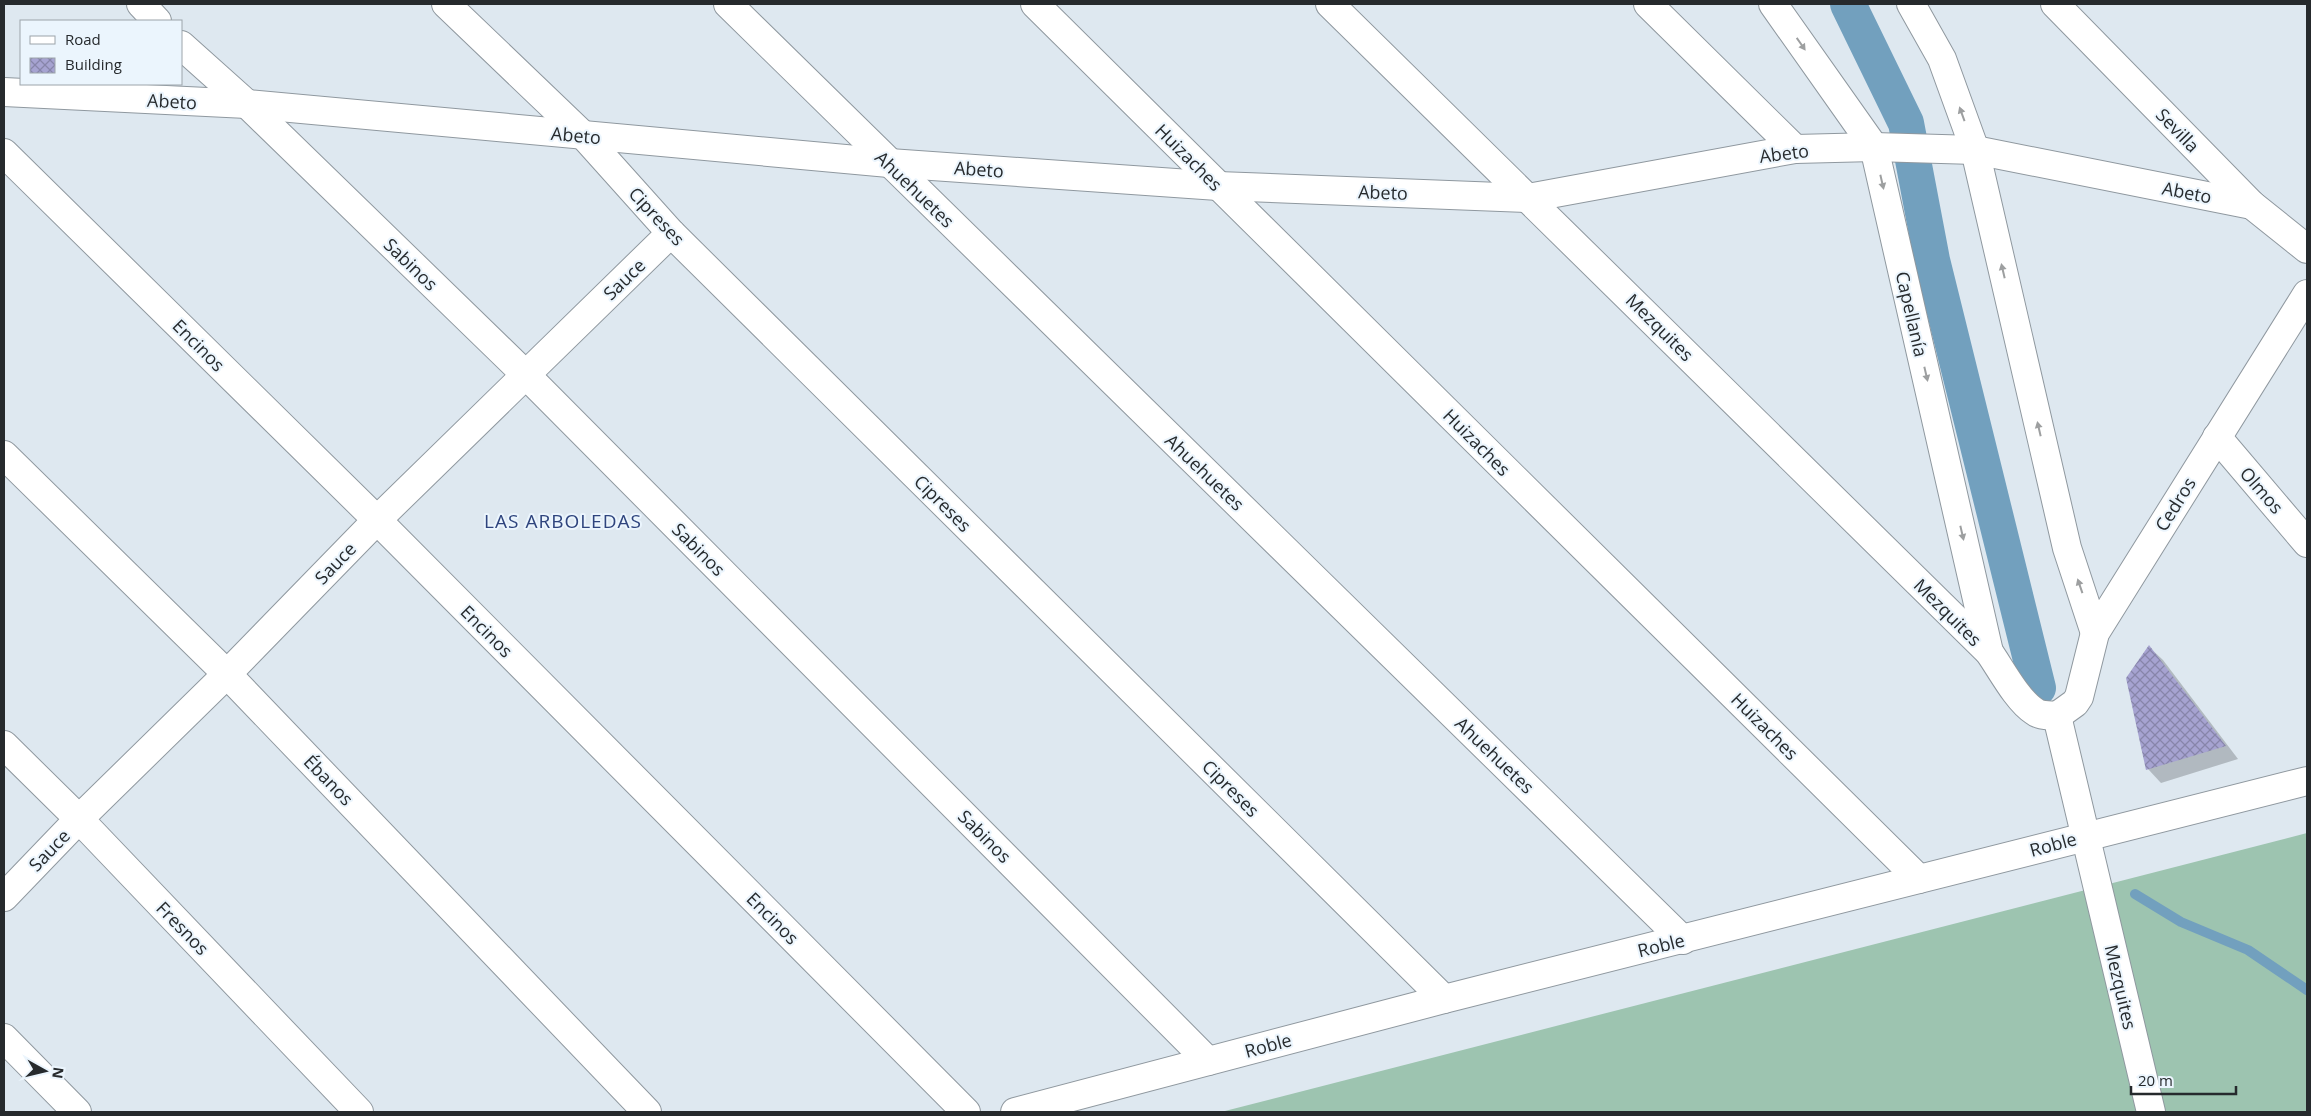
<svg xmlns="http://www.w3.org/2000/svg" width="2311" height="1116" font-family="'Open Sans',sans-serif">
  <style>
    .grass { fill: #9dc4b0 }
    .shadow { fill: #0003 }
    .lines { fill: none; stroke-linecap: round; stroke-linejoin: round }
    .stream { stroke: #72a0be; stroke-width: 10 }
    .canal { stroke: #72a0be; stroke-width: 36 }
    .building { fill: url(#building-cross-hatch) }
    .minor-casing { stroke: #8f989f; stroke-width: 30 }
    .minor { stroke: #fff; stroke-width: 28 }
    .oneway { fill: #9d9fa0 }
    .labels { text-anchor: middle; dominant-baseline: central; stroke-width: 4; stroke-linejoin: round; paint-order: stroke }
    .street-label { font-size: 18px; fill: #262a2d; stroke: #ebf5fd }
    .neighbourhood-label { font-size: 19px; letter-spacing: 1px; fill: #2e447d; stroke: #ebf5fd }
  </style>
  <defs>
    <pattern id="building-cross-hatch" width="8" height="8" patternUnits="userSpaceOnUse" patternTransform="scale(1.25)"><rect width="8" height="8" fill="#a6a3d1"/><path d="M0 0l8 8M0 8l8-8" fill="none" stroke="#8785aa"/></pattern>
  </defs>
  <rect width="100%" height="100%" fill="#dee8f0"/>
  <path class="grass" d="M2307,833V1112H1221Z"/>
  <path class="shadow" d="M2149,647L2163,660L2238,759L2161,783L2148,769Z"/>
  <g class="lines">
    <path class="stream" d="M2135,894L2181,922L2248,950L2307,990"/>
    <path class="canal" d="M1848,4L1906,123L1932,260L2038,688"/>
  </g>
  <path class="building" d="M2149,645L2226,746L2146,770L2126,678Z"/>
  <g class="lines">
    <defs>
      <g id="minor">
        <path d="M141,4L157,21"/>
        <path d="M446,4L584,136L671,233L1444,999"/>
        <path d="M728,4L1683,940"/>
        <path d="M1035,4L1919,879"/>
        <path d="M1330,4L1989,652C2001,669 2017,700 2034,711C2040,716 2049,715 2057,716"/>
        <path d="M1648,4L1795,149"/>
        <path d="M1773,4L1874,147L1989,652"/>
        <path d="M1911,4L1942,59L1975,150L2067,548L2095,633"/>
        <path d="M2055,4L2252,205L2307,249"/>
        <path d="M181,45L247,104L525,374L1208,1061"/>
        <path d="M4,92L247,104L889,163L1218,186L1528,198L1795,149L1874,147L1975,150L2252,205"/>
        <path d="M4,153L377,520L966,1112"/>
        <path d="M2217,437L2307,543"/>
        <path d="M4,455L227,674L647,1112"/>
        <path d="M2057,716L2075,703L2079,697L2095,633L2307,294"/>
        <path d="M2057,716L2151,1112"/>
        <path d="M4,745L79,819L359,1112"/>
        <path d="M4,897L79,819L227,674L377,520L671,233"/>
        <path d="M4,1038L77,1112"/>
        <path d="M1015,1112L1444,999L2307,781"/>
      </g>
    </defs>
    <use href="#minor" class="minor-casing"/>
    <use href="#minor" class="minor"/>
  </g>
  <defs><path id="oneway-solid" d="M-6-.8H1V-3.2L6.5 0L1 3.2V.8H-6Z" transform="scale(1.25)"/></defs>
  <g class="oneway">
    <use href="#oneway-solid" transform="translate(1801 44) rotate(55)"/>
    <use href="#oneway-solid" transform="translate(1962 114) rotate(-110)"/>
    <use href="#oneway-solid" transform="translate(1882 182) rotate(77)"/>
    <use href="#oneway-solid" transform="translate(2003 271) rotate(-103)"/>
    <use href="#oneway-solid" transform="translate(1926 374) rotate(77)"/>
    <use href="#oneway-solid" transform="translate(2039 429) rotate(-103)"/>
    <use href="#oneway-solid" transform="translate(1962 533) rotate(77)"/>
    <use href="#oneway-solid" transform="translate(2080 586) rotate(-109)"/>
  </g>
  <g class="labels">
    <g class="street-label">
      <text transform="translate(172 101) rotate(3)">Abeto</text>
      <text transform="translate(2178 130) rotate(46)">Sevilla</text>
      <text transform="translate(576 135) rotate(5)">Abeto</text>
      <text transform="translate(1784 153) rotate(-7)">Abeto</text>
      <text transform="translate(1189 157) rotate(45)">Huizaches</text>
      <text transform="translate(979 169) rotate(4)">Abeto</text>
      <text transform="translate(915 189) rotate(44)">Ahuehuetes</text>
      <text transform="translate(1383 192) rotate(2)">Abeto</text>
      <text transform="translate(2187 192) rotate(11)">Abeto</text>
      <text transform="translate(657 216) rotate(47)">Cipreses</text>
      <text transform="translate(411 264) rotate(44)">Sabinos</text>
      <text transform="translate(624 279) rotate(-44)">Sauce</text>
      <text transform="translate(1912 314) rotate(77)">Capellanía</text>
      <text transform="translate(1660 327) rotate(45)">Mezquites</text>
      <text transform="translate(199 345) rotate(45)">Encinos</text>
      <text transform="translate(1477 442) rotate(45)">Huizaches</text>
      <text transform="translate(1205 472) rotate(44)">Ahuehuetes</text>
      <text transform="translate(2262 490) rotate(49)">Olmos</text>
      <text transform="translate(943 503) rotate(45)">Cipreses</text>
      <text transform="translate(2175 504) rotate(-58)">Cedros</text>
      <text transform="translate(699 549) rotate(45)">Sabinos</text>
      <text transform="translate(335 563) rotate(-46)">Sauce</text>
      <text transform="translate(1948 612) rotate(45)">Mezquites</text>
      <text transform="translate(487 631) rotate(45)">Encinos</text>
      <text transform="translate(1765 726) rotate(45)">Huizaches</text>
      <text transform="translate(1495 755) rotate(44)">Ahuehuetes</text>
      <text transform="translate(329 780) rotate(46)">Ébanos</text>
      <text transform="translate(1231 788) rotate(45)">Cipreses</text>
      <text transform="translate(985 836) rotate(45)">Sabinos</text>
      <text transform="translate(2053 844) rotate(-15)">Roble</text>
      <text transform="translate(49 850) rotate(-46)">Sauce</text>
      <text transform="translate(773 918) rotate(45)">Encinos</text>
      <text transform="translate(183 928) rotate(46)">Fresnos</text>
      <text transform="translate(1661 945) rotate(-14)">Roble</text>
      <text transform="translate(2121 987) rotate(77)">Mezquites</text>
      <text transform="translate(1268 1045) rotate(-15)">Roble</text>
    </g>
    <g class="neighbourhood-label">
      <text x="563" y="521">LAS ARBOLEDAS</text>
    </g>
  </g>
  <rect width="2311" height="1116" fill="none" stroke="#262a2d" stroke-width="10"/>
  <rect x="20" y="20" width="162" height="65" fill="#ebf5fd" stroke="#9ca4aa"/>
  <rect x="30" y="36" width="25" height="8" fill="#ffffff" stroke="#9ca4aa"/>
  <text x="65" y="45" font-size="15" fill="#262a2d">Road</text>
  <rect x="30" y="58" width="25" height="15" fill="url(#building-cross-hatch)" stroke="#9ca4aa"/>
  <text x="65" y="70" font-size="15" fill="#262a2d">Building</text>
  <g transform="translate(45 1071) rotate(98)" stroke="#ebf5fd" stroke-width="4" paint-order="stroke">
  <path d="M0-4L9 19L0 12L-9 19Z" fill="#262a2d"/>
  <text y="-8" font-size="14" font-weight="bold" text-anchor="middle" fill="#262a2d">N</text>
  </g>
  <path d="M2131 1086v8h105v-8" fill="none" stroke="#262a2d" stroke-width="2.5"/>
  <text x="2138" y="1086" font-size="15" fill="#262a2d" stroke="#ebf5fd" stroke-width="4" paint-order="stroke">20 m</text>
</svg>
